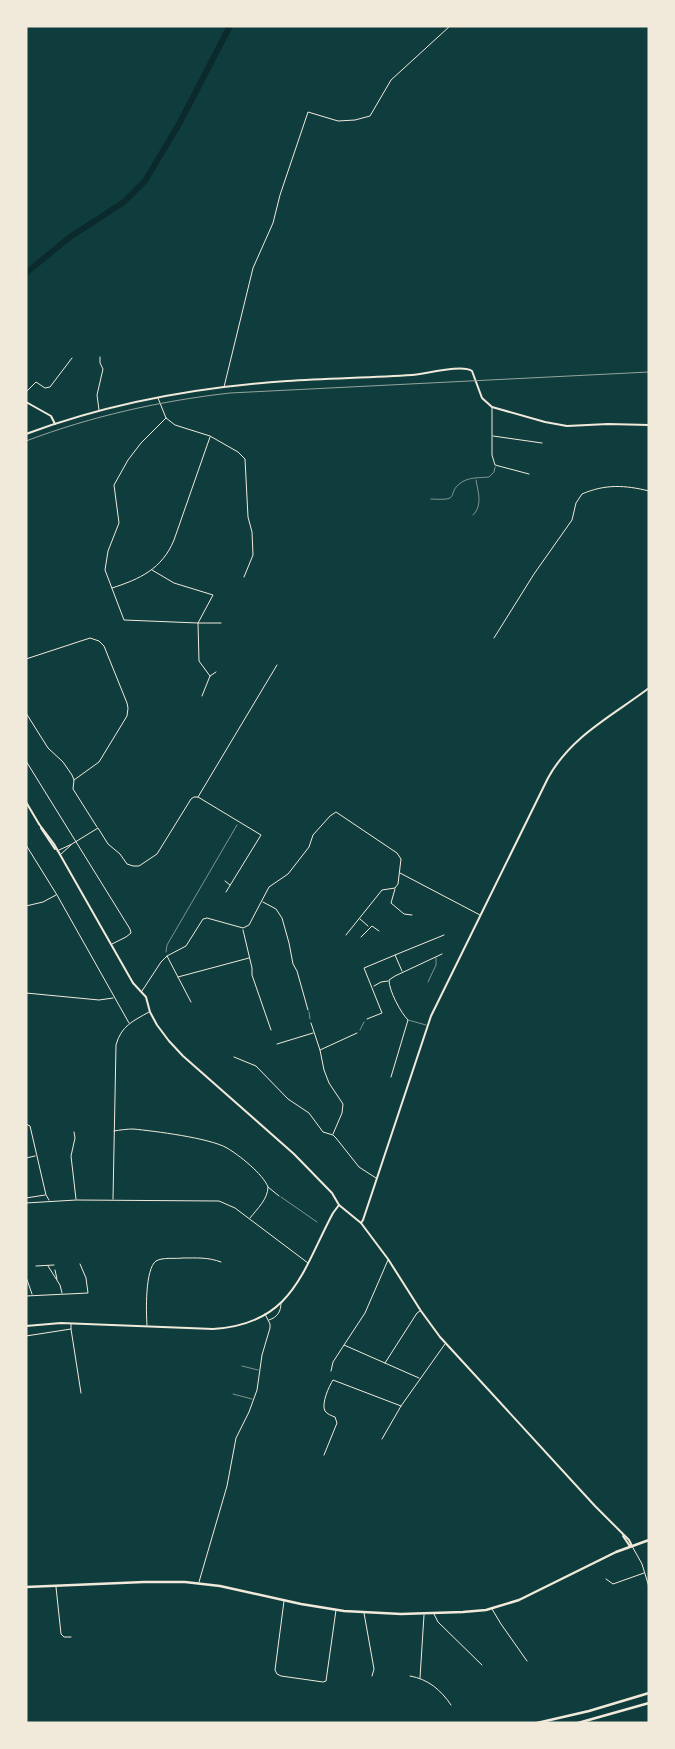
<svg xmlns="http://www.w3.org/2000/svg" width="675" height="1749" font-family="Montserrat,sans-serif">
  <style>
    .lines { fill: none; stroke-linecap: round; stroke-linejoin: round }
    .river { stroke: #0a2a2b; stroke-width: 6 }
    .path { stroke: #f1e9da; stroke-width: 0.5 }
    .service { stroke: #f1e9da; stroke-width: 0.5 }
    .minor { stroke: #f1e9da; stroke-width: 1 }
    .tertiary { stroke: #f1e9da; stroke-width: 2 }
    .secondary { stroke: #f1e9da; stroke-width: 2 }
    .primary { stroke: #f1e9da; stroke-width: 2.5 }
    .motorway { stroke: #f1e9da; stroke-width: 2.5 }
    .rail { stroke: #97a49c; stroke-width: 1 }
  </style>
  <rect width="100%" height="100%" fill="#0f3d3e"/>
  <g class="lines">
    <path class="river" d="M26,273L70,237L124,202L145,181L179,124L230,26"/>
    <g class="path">
      <path d="M166,952L167,945L237,825"/>
      <path d="M309,1012L310,1019"/>
      <path d="M360,1030L364,1022"/>
      <path d="M281,1197L317,1222"/>
    </g>
    <g class="service">
      <path d="M431,499C464,501 444,494 462,482C470,477 479,478 489,477L494,472L495,467"/>
      <path d="M473,515C483,505 478,492 476,480"/>
      <path d="M428,982L436,965V958"/>
      <path d="M408,1020L426,1025"/>
      <path d="M242,1366L258,1370"/>
      <path d="M233,1394L252,1399"/>
    </g>
    <g class="minor">
      <path d="M224,387L253,268L273,223L280,195L308,112L338,121L355,120L370,116L391,80L450,26"/>
      <path d="M26,392L36,382L45,388L50,387L72,358"/>
      <path d="M158,398L166,418L175,425L210,436L238,452L245,459L248,517L252,532L253,555L244,577"/>
      <path d="M492,408V455L495,465L529,474"/>
      <path d="M99,410L97,395L103,369L100,363V357"/>
      <path d="M493,436L542,443"/>
      <path d="M152,570L174,583L213,595L198,623L124,620L105,570L108,551L119,523L114,485L128,460L141,443L166,418"/>
      <path d="M112,588C140,579 162,569 174,540L210,437"/>
      <path d="M494,638L534,574L572,520L576,503L582,494C605,484 625,485 649,491"/>
      <path d="M26,659L90,638L99,641L104,646L127,703L128,708L127,716L99,762L74,780"/>
      <path d="M210,676L199,661L198,623H221"/>
      <path d="M202,696L210,676L216,672"/>
      <path d="M26,713L48,748L63,762L72,775L74,780L73,789L97,827"/>
      <path d="M26,761L130,929L131,933L126,937L112,944"/>
      <path d="M198,797L277,665"/>
      <path d="M26,845L57,895L129,1023"/>
      <path d="M57,851L72,844L98,828L108,844L120,854L127,864L133,866H139L157,854L191,799L194,797H198L261,835L226,892"/>
      <path d="M61,854L71,845"/>
      <path d="M400,873L480,915"/>
      <path d="M225,881L230,885"/>
      <path d="M395,889L391,903L404,914L412,915"/>
      <path d="M263,902L276,909L282,918L289,943L293,964L297,971L308,1010"/>
      <path d="M26,906L43,902L56,895"/>
      <path d="M360,919L368,926"/>
      <path d="M243,930L252,968V975L271,1030"/>
      <path d="M361,937L372,926L379,931"/>
      <path d="M167,956L191,1002"/>
      <path d="M402,971L395,955L444,935"/>
      <path d="M178,977L249,958"/>
      <path d="M374,986L381,982L388,981"/>
      <path d="M142,991L161,962L167,956L186,946L203,919L207,918L243,928L249,925L269,887L288,874L309,847L313,835L330,816L336,812L397,853L401,859L398,884L395,888L382,890L346,935"/>
      <path d="M26,993L99,1000L113,998"/>
      <path d="M367,1019L382,1013L364,968L395,955"/>
      <path d="M311,1023L320,1050L324,1070L329,1083L343,1104L342,1113L333,1134"/>
      <path d="M277,1044L313,1033"/>
      <path d="M320,1050L357,1033"/>
      <path d="M234,1057L256,1066L288,1099L309,1113L323,1132L333,1135L336,1138L359,1167L376,1178"/>
      <path d="M391,1077L408,1020C401,1013 389,991 389,980L395,976L442,954"/>
      <path d="M26,1124L30,1126L46,1195L49,1200"/>
      <path d="M114,1131C120,1130 127,1129 133,1129C154,1131 210,1138 227,1148C239,1155 263,1174 268,1187C268,1199 257,1209 250,1218"/>
      <path d="M74,1132L75,1138L71,1156L76,1199"/>
      <path d="M26,1158L35,1156"/>
      <path d="M268,1187L279,1196"/>
      <path d="M26,1198L45,1195"/>
      <path d="M113,1199L116,1045C121,1026 133,1021 149,1012"/>
      <path d="M26,1203L76,1200L219,1201L235,1208L308,1263"/>
      <path d="M36,1266L54,1265"/>
      <path d="M48,1266L60,1285L62,1293"/>
      <path d="M55,1270L57,1279"/>
      <path d="M26,1277L32,1294"/>
      <path d="M26,1296L88,1293L86,1278L80,1264"/>
      <path d="M269,1320C278,1317 281,1311 281,1303"/>
      <path d="M147,1325C146,1312 145,1269 156,1261C163,1257 175,1259 183,1258C196,1258 208,1257 221,1262"/>
      <path d="M71,1329L81,1393"/>
      <path d="M26,1336L71,1329V1324"/>
      <path d="M344,1345L365,1313L388,1260"/>
      <path d="M385,1363L417,1313L420,1311"/>
      <path d="M331,1371L333,1362L344,1345L419,1378"/>
      <path d="M382,1439L401,1406L445,1344"/>
      <path d="M324,1455L337,1423L335,1417C332,1416 327,1414 325,1411C321,1404 329,1386 333,1380L401,1406"/>
      <path d="M632,1546L642,1564L649,1587"/>
      <path d="M606,1579L613,1584L644,1573"/>
      <path d="M199,1582L227,1486L236,1438L249,1412L257,1390L262,1355L270,1328V1324L265,1314"/>
      <path d="M56,1587L61,1634L64,1637H71"/>
      <path d="M284,1601L275,1670L277,1674L281,1676L323,1682L326,1681L336,1610"/>
      <path d="M492,1609L501,1624L527,1661"/>
      <path d="M364,1613L374,1669L372,1676"/>
      <path d="M434,1614L438,1622L482,1665"/>
      <path d="M410,1676C428,1679 441,1690 451,1705"/>
      <path d="M420,1678L424,1615"/>
    </g>
    <g class="tertiary">
      <path d="M26,402L51,416L55,424"/>
      <path d="M361,1223L363,1220L431,1016L548,778C571,736 612,716 649,688"/>
    </g>
    <g class="secondary">
      <path d="M26,434C109,403 198,387 287,381C328,378 370,378 412,375C426,374 462,364 472,371L482,398L492,407L545,422L567,426L608,424L649,425"/>
      <path d="M26,802L39,824"/>
      <path d="M39,824L54,844L133,983L146,997L150,1012L157,1025L169,1041L183,1056L294,1154L332,1193L339,1205L361,1223L388,1259L421,1311L440,1337L595,1506L629,1540L632,1546"/>
      <path d="M41,828L55,849"/>
      <path d="M26,1326L61,1323L213,1329C293,1324 302,1271 333,1213L339,1205"/>
      <path d="M623,1536L629,1545L631,1546"/>
    </g>
    <path class="primary" d="M26,1587L144,1582H185L220,1586L301,1604L344,1611L401,1614L463,1612L486,1610L519,1600L616,1552L649,1540"/>
    <g class="motorway">
      <path d="M537,1723L589,1711L649,1693"/>
      <path d="M578,1723L649,1703"/>
    </g>
    <path class="rail" d="M26,441C92,416 160,401 230,393L649,372"/>
  </g>
  <rect width="675" height="1749" fill="none" stroke="#f1e9da" stroke-width="55"/>
</svg>
